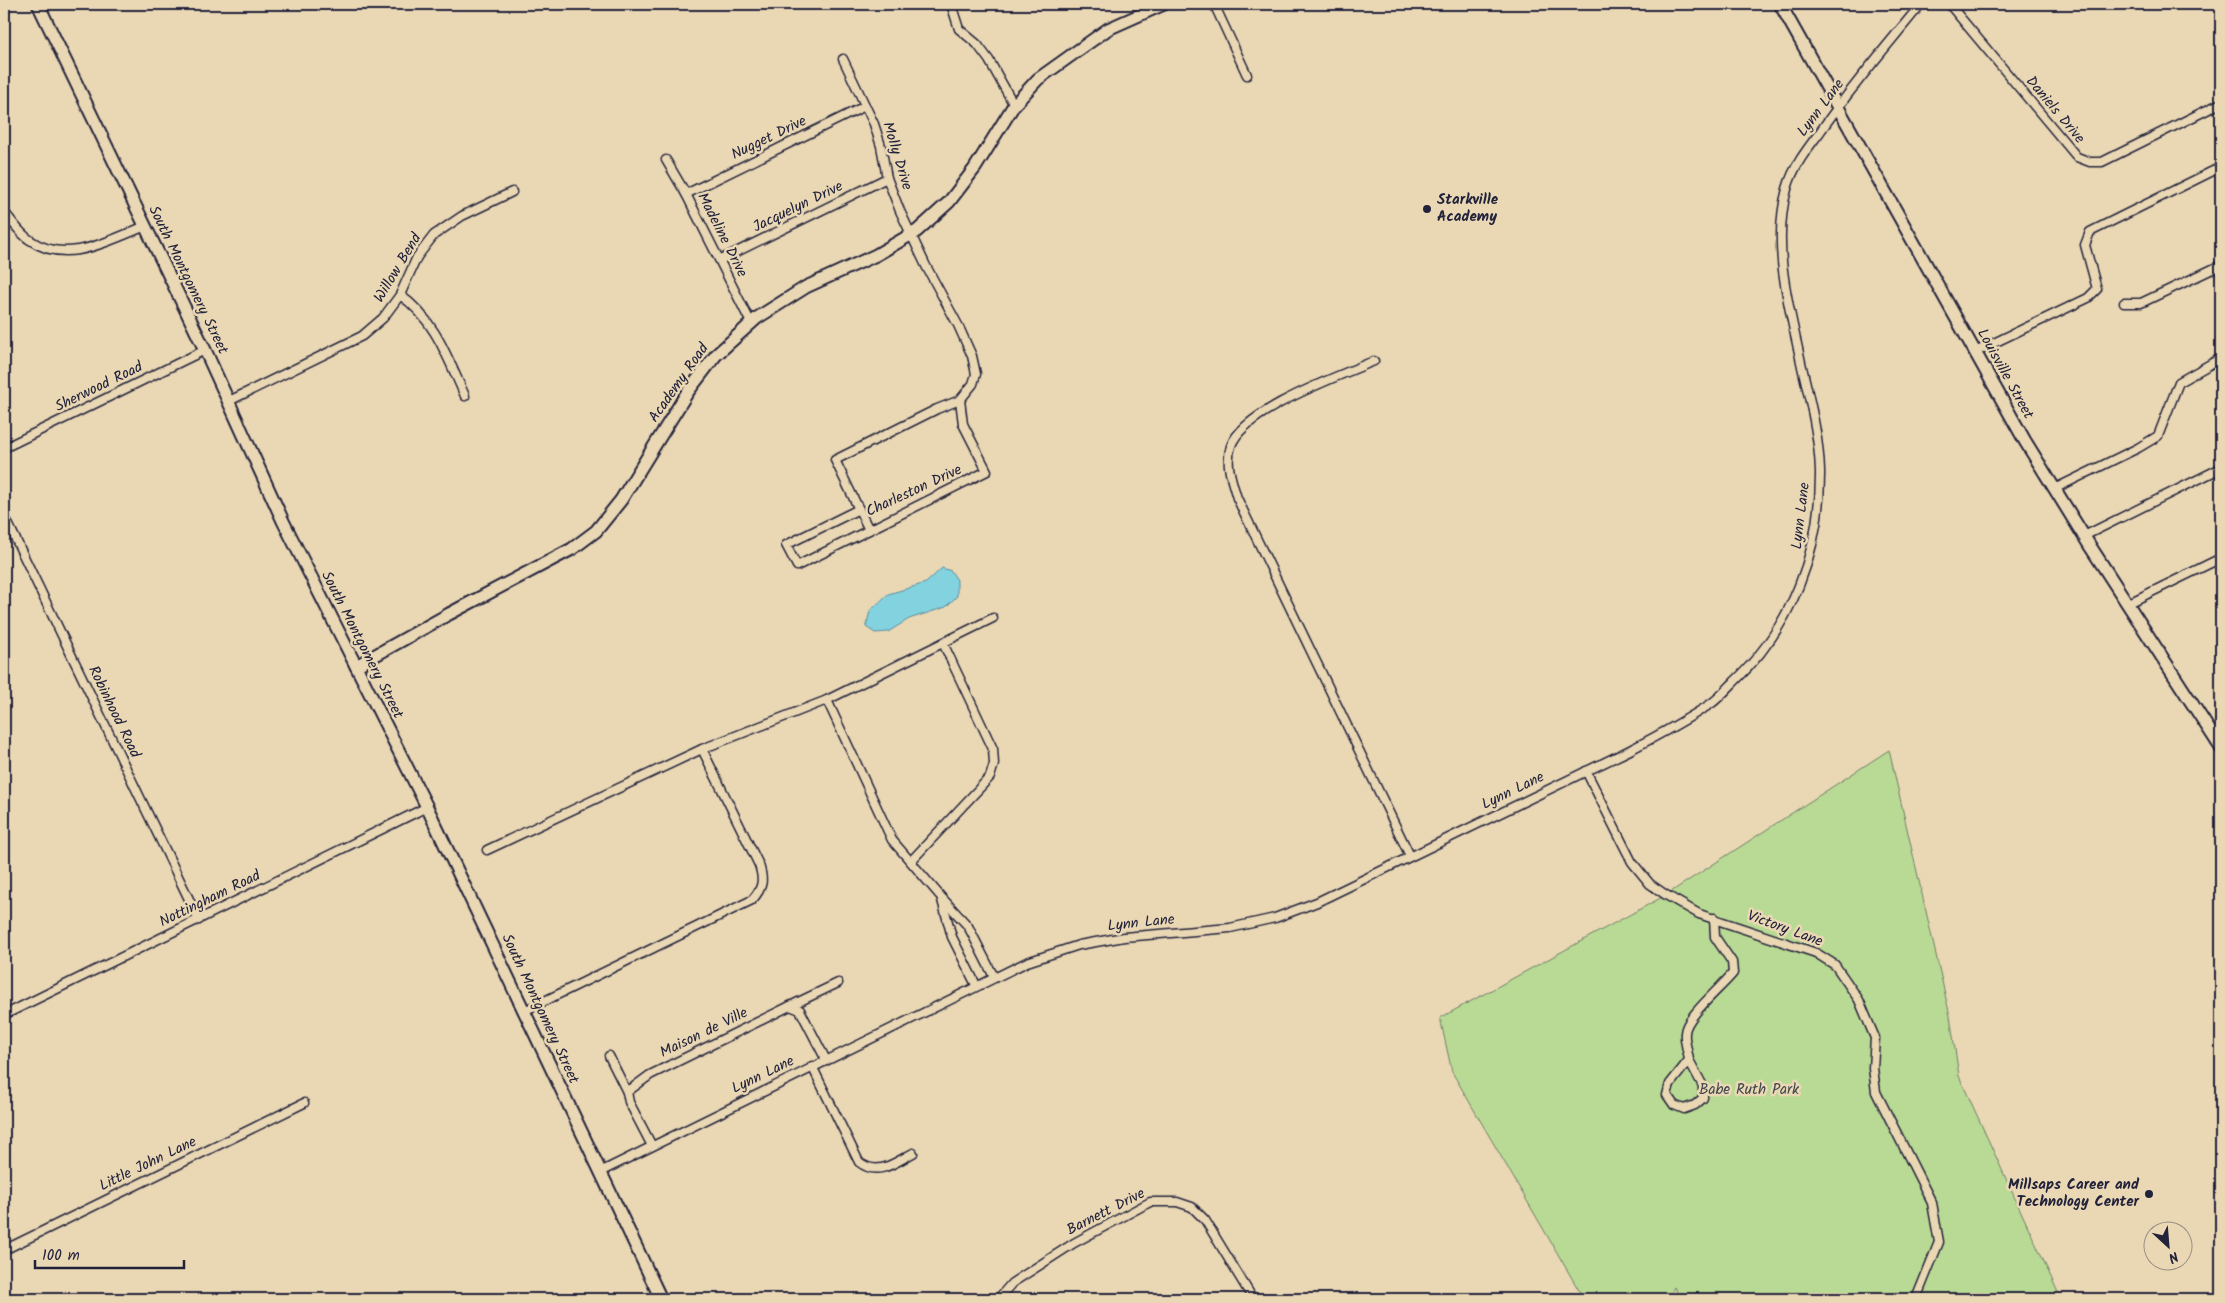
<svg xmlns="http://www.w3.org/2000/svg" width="2225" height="1303" font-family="Kalam,sans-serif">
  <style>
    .green { fill: #b9da94; stroke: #6e7e68 }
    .water { fill: #83d2df; stroke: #5c8c9d }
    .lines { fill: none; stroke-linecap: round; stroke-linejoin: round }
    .street-casing { stroke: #22223b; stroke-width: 11 }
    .secondary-casing { stroke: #22223b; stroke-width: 15 }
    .street { stroke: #ead8b5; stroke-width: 8 }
    .secondary { stroke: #ead8b5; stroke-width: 11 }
    .poi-dot { fill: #22223b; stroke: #ead8b5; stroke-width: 2 }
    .labels { text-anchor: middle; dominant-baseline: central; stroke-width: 5; stroke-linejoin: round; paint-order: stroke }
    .street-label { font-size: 15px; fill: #22223b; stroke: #ead8b5 }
    .poi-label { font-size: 15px; font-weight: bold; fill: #22223b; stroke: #ead8b5; text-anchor: start }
    .park-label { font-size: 15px; fill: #40474d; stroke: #ead8b5 }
  </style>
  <rect width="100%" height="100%" fill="#ead8b5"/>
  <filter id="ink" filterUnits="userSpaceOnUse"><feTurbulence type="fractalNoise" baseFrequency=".02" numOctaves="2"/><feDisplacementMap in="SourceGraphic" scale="10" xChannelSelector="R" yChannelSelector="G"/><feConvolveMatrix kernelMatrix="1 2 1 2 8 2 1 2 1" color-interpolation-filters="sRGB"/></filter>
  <g filter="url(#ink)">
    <path class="green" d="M1889,750L1950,1016L1959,1076L2061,1299H1681L1674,1287L1668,1299H1584L1452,1072L1440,1018L1666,895Z"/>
    <path class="water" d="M942,568L951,571L957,580V596L946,607L909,619L888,632L875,633L866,627L870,611L888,594L926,583Z"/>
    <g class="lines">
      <defs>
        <g id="street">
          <path d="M951,4L959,29L977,44L989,60L1014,105"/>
          <path d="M1214,4L1247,75"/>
          <path d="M1949,4L2077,157L2090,162H2102L2221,103"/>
          <path d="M843,59L874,124L881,146L887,178L900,211L926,266L958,325L972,356L976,374L973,384L960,400L937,409L835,460L869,530L987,471L963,424L960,400"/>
          <path d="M666,160L686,194L751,323"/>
          <path d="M686,194L865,106"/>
          <path d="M4,212C12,221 20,234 30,240C67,266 109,240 146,226"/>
          <path d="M720,260L887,178"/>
          <path d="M400,295C435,319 448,359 465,396"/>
          <path d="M2124,303H2141L2221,265"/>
          <path d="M1975,352L2088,298L2097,289L2085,245L2090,232L2221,167"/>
          <path d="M1374,361C1339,376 1243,410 1231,446C1225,464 1232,481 1237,498L1410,856"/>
          <path d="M229,401L362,336L383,318L400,295L417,257L434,235L462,216L512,192"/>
          <path d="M4,448L205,350"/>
          <path d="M2054,489L2138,448L2158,436L2179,382L2221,358"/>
          <path d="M859,509L786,545L797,566L869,530"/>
          <path d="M4,515L199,920"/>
          <path d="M2084,536L2221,468"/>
          <path d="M2127,604L2221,558"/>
          <path d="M827,700L892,840L942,898L968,926L994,977"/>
          <path d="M1586,771L1632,862L1650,884L1666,895L1699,914L1816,953L1835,965L1859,1000L1875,1038L1873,1068L1876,1092L1932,1203L1939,1242L1916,1299"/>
          <path d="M487,850L702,749L827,700L993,618"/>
          <path d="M912,860L990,777L994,764L993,749L943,643"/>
          <path d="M942,900L952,937L976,985"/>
          <path d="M790,1006L838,983"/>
          <path d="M524,1011L752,900C763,888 764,880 759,865L702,749"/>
          <path d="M4,1015L427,807"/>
          <path d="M609,1056L627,1092"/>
          <path d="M1689,1060L1703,1086V1098L1695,1105L1684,1109L1674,1105L1667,1095L1670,1084L1689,1060C1688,1052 1684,1041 1685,1033C1685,1017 1722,987 1733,973L1732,962L1715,937L1714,918"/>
          <path d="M812,1066L859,1162C878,1177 894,1163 913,1153"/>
          <path d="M652,1146L629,1102L627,1092L650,1075L790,1006L800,1010L826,1060"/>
          <path d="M600,1172L1027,962L1079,945L1124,937L1230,928L1275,918L1317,902L1628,751C1657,736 1685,721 1712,703C1720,697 1727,689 1734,682C1792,627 1821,550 1820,471C1819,436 1810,401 1802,367C1790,309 1771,248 1787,189C1793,167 1807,149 1820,132C1851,87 1887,46 1921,4"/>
          <path d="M4,1250L304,1103"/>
          <path d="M998,1299L1012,1283L1074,1243L1150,1202H1177L1192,1207L1205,1220L1253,1299"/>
        </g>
        <g id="secondary">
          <path d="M38,4L205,350L283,521L427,807L661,1299"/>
          <path d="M1780,4L2025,441L2090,546L2221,748"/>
          <path d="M356,666L449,614L572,549L596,531L621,500L687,393L716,355L757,318L806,287L876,255L917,231L949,202L975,168L1014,105L1038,79L1108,29L1164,4"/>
        </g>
      </defs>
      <use href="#street" class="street-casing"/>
      <use href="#secondary" class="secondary-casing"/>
      <use href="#street" class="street"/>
      <use href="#secondary" class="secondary"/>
    </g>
  </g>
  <g class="poi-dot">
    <circle cx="1427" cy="209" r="5"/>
    <circle cx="2149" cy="1194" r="5"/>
  </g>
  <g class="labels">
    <g class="street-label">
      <text transform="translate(1821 108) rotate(-53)">Lynn Lane</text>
      <text transform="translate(2055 110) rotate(50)">Daniels Drive</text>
      <text transform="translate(769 138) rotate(-26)">Nugget Drive</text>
      <text transform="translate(897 156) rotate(73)">Molly Drive</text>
      <text transform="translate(798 207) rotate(-26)">Jacquelyn Drive</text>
      <text transform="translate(722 235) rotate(63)">Madeline Drive</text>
      <text transform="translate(398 268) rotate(-59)">Willow Bend</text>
      <text transform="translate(188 280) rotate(64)">South Montgomery Street</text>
      <text transform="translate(2005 374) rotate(61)">Louisville Street</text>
      <text transform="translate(679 383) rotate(-55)">Academy Road</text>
      <text transform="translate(99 387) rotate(-26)">Sherwood Road</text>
      <text transform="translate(914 491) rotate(-25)">Charleston Drive</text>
      <text transform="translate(1801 516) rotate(-83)">Lynn Lane</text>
      <text transform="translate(362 645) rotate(63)">South Montgomery Street</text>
      <text transform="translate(114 712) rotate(64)">Robinhood Road</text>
      <text transform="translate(1513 791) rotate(-26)">Lynn Lane</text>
      <text transform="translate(210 899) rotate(-26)">Nottingham Road</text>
      <text transform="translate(1141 923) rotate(-6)">Lynn Lane</text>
      <text transform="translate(1785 929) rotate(20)">Victory Lane</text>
      <text transform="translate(540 1009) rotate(65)">South Montgomery Street</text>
      <text transform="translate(704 1033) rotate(-26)">Maison de Ville</text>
      <text transform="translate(763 1075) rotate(-26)">Lynn Lane</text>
      <text transform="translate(148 1164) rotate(-26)">Little John Lane</text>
      <text transform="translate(1106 1212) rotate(-27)">Barnett Drive</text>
    </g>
    <g class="poi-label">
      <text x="1437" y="200">Starkville<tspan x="1437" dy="17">Academy</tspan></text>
      <text x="2139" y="1185" text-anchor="end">Millsaps Career and<tspan x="2139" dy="17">Technology Center</tspan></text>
    </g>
    <g class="park-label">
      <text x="1749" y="1090">Babe Ruth Park</text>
    </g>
  </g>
  <rect width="2225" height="1303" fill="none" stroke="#ead8b5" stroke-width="20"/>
  <rect x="10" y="10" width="2205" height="1283" fill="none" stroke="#22223b" stroke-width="2" filter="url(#ink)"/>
  <g transform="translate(2168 1246) rotate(154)"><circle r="24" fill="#ead8b5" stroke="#9a8f84"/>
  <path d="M0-4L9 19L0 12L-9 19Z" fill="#22223b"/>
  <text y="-8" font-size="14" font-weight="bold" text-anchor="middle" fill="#22223b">N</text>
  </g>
  <path d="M35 1260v8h149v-8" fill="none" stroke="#22223b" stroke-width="2.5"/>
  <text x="42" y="1260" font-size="15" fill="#22223b" stroke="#ead8b5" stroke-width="4" paint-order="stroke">100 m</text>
</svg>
